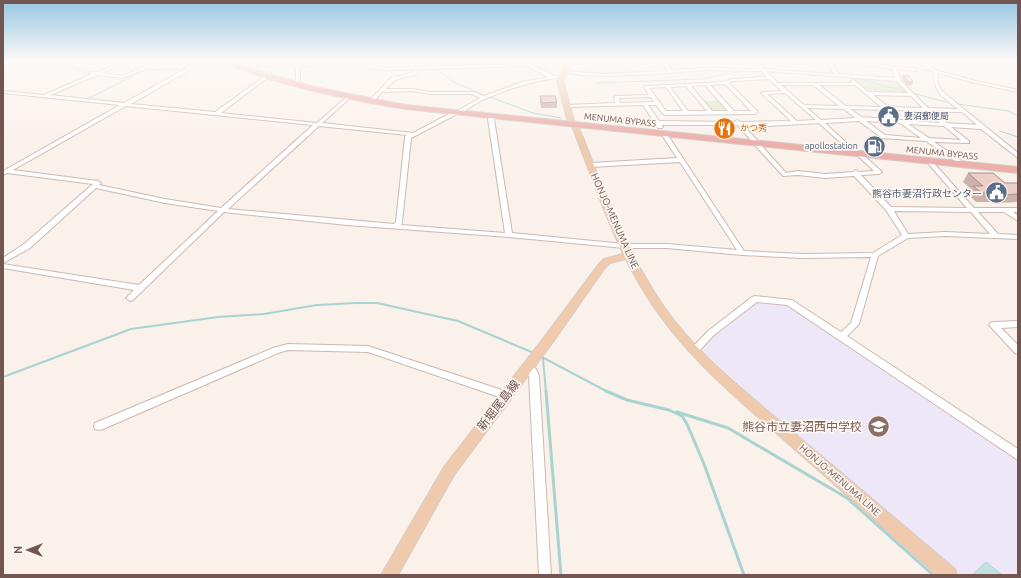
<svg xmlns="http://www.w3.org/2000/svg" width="1021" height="578" font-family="Ubuntu,'Noto Sans JP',sans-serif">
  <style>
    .education { fill: #eee7f7 }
    .green { fill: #dbe7cb }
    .water { fill: #c1e2e1; stroke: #a9d3d1 }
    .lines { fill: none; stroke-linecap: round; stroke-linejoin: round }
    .stream-far2 { stroke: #a9d3d1; stroke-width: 1 }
    .stream-far1 { stroke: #a9d3d1; stroke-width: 2 }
    .stream { stroke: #a9d3d1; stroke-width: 3 }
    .minor-casing { stroke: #ccb8b2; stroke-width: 2 }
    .major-casing { stroke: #d5cccb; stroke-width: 2 }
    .highway-casing { stroke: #d5cccb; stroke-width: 2 }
    .minor { fill: #fff; fill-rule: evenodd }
    .major { fill: #f0caac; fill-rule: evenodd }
    .highway { fill: #edafaa; fill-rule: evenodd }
    .wall { fill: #cbb1aa }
    .building { fill: #eccec6; stroke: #a5908b }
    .labels { text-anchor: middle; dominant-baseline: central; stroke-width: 3.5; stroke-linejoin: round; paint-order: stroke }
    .far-service-label { font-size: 9px; fill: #4e5e75; stroke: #fdf6f1; text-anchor: start }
    .far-street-label { font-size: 9px; fill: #735651; stroke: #fdf6f1 }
    .far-food-label { font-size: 9px; fill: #c56008; stroke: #fdf6f1; text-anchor: start }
    .service-label { font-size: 10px; fill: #4e5e75; stroke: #fdf6f1; text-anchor: end }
    .street-label { font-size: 10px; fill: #735651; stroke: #fdf6f1 }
    .near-street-label { font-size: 12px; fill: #735651; stroke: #fdf6f1 }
    .near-education-label { font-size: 12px; fill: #785e54; stroke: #fdf6f1; text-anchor: end }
  </style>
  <rect width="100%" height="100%" fill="#faf1eb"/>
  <path class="education" d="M756,302L787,304L1018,457V575H960L750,394L700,348L734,318Z"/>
  <g class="green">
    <path d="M851,78L895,81L909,94L869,93Z"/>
    <path d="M719,100L730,112H711L702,101Z"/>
  </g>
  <path class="water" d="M986,562L1002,575H972Z"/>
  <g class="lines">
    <g class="stream-far2">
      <path d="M429,61L435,67"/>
      <path d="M257,67L295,65"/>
      <path d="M437,69L452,81L486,96"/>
      <path d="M541,70L555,76"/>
      <path d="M835,76L844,77"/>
      <path d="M855,78L950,103"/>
      <path d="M597,83L701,79L742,71H753"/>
      <path d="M490,97L533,113L561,118"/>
      <path d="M87,99L145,70L234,67"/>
      <path d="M957,104L1009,111L1018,116"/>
      <path d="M583,119H597"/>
      <path d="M616,119H645"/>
      <path d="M1000,131L1018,137"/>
    </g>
    <g class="stream-far1">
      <path d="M540,356L608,392"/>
      <path d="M543,359L546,392"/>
      <path d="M3,377L131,329L218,317L264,314L317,305L356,303H377L458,321L534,353"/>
    </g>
    <g class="stream">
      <path d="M546,391L561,575"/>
      <path d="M606,391L627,400L669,410L682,416L687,424L704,464L744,575"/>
      <path d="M677,412L728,428L847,498L933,575"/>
    </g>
    <defs>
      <g id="minor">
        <path d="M44,61C60,61 85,74 97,72C108,70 116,61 127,61L102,73L122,76L158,61H164L122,78L98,75L50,95L124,103L199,61H205L131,104L215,112L269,73H271V75L221,113L317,123L348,96L350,97V98L322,123L413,133L453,112H457V114L411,138L402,222L401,225L505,233L488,119L493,115L496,117L494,119L512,233L624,244H667L737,250L680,162L591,167L588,165L591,163L677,158L662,135L665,133L667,134L744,251L802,254L873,253L902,235L886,210L854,176L825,178L798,175L783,176L754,144L759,143L786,173L798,171L825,174L853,172L856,170L859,172L874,171L856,154L861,153L882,172L879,174L861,175L891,207L967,208L926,161L929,159L931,160L974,208H1018V212H1013L1018,216V221L1004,212H978L998,234L1018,235V239L945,236L908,238L878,256L859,324L847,336L1018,449V460L787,305L757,302L714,335L697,353H691L689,351L708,331L752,297L755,296L792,300L841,332L851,323L871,257L802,258L742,255L667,248H624L509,237L347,225L224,212L133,300L130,301L126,298L134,290L3,268V264L139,285L218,211L165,203L96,188L30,248L3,263V258L24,244L93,184L7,173L3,175V171L120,105L3,93V91L44,95L92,74ZM126,106L313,125L221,208L165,199L99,185L101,183L98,181L13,170ZM319,126L407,135L405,137L396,222L394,224L228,209ZM894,211L971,212L990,234L945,232L908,234Z"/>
        <path d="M290,61H295L299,65L326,61H341L300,67V80L296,83L294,82L296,80V66Z"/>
        <path d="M364,61H369L373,66L385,68L522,64L520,62L524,61L554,76H560L562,77L538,81L510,89L482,100L461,113L458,111L459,110L480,98L472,94H430L413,91L382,92L375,100L371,99L391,78L413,72L416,70L418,71L417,74L395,80L385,89H413L430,92H473L484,96L522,82L548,77L527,66L385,70L370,68Z"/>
        <path d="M551,61H570V62L568,63Z"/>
        <path d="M663,61H667L671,70L704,68L759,69L758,64L741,61H762L764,69L834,74L827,61H831L838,74L895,78L892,69L838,61H853L915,69L917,70V71L897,69L900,80L928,108L958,109C943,97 934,94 934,73L932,71L897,61H905L928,68L921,61H926L935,70L976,81L1018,90V92L975,83L938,73V85L943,92L1018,153V158L981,129L951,127L969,141V143L934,142L960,160L961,161L958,163L926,141L882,138L859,121L825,123L853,149V151L851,152L819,123L768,126L743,125L757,140L754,142L752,141L737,125H661L663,127L662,128H658L643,105L567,107L565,106L567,105L615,103L614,97L616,96L649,95L644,87L646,86L725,82L732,79L766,77L762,71L704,70L657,74L605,76L582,75L562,72L564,71L605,74L667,71ZM766,71L897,81L908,93L869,92L853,80L851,81L852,83H778ZM769,79L782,91L763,92L761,93L791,121L740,122L737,120L734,122L659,121L648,105H656L663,114L665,115L755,114L758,112L729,83L733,81ZM725,84L751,111H734L710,85ZM705,85L728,111H712L691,86ZM781,85H813L839,106L804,105ZM819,85H855L881,107L846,106ZM686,86L707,111H688L670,87ZM666,87L683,111H666L649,88ZM785,93L816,120L797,121L767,94ZM873,95L911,96L923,108L888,107ZM651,97L654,102L620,103L619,98ZM807,108L844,109L855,118L821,120ZM850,109L926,111L940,123L862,117ZM932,112H962L977,125L947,123ZM866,121L900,123L921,138L885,135ZM908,124L944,126L961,140L929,138Z"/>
        <path d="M676,61H683L681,62Z"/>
        <path d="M769,61H791L799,63L797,64Z"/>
        <path d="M1018,321V327L1001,328L1018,345V354L1015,353L989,325L990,323L993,322Z"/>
        <path d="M288,344L368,346L508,392L510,395L508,398L505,399L368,352L288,350L278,353L103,429L99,430L95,429L94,426L95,423L273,348Z"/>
        <path d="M527,363L536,369L539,376L551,575H539L529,376L522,367L524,365Z"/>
      </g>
      <path id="major" d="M565,61H571V65L563,80L574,121L578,125C603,188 626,252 664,307C697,354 743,390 787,427C843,474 899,522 955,569L957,575H937C888,532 840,489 791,446C724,387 666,341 626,259L610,263L604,269L553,342L454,475L398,575H381L444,467L545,336L598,265L604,259L623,254L603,207L572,126L568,122L557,80L565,65Z"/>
      <path id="highway" d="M223,61H232L272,75L315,87L406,105L1018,167V173L406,109C356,101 305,91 257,75C246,71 232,68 223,61Z"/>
    </defs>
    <use href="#minor" class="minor-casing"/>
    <use href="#major" class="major-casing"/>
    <use href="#highway" class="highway-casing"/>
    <use href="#minor" class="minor"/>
    <use href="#major" class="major"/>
    <use href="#highway" class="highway"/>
  </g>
  <g class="wall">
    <path d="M903,75L913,82L911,86L907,85L901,78Z"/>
    <path d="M540,96L557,102V108H541L540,102Z"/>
    <path d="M968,173L1005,183H1018V202L996,203L994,202H976L968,194L971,189L963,182Z"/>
  </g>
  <g class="building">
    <path d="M903,75L909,76L913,82H909Z"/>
    <path d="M540,96H555L557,102L542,103Z"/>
    <path d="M968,173H993L1005,183H1018V194L1002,195L1000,193H982L973,186H983Z"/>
  </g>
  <linearGradient id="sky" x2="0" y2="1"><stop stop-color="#98c6e5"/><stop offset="0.43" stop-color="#fdf9f6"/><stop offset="1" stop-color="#fdf9f6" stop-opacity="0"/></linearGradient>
  <rect width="1021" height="142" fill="url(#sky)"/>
  <defs>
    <symbol id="civic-disc" viewBox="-11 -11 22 22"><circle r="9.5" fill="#5c6f8a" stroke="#fdf6f1"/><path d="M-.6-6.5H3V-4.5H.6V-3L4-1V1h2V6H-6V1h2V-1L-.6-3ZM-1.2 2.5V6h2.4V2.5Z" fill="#fff"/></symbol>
    <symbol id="restaurant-disc" viewBox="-11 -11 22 22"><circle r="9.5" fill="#e8710a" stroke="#fdf6f1"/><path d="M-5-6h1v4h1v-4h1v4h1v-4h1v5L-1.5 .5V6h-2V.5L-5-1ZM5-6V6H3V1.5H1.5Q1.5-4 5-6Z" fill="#fff"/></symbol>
    <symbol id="fuel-disc" viewBox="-11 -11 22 22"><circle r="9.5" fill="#5c6f8a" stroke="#fdf6f1"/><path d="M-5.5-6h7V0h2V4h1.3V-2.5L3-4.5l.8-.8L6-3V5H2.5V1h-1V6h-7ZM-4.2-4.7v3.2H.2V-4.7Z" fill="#fff"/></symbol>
    <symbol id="school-disc" viewBox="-11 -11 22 22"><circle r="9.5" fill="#8d6e63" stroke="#fdf6f1"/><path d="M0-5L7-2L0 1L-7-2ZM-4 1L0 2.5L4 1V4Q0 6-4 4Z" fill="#fff"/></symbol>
  </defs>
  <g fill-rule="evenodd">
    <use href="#civic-disc" x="876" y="104" width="25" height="25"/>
    <use href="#restaurant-disc" x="712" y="116" width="25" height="25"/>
    <use href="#fuel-disc" x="862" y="134" width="25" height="25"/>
    <use href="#civic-disc" x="984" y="180" width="25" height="25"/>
    <use href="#school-disc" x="866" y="414" width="25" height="25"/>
  </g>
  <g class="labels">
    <g class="far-service-label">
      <text x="904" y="116">妻沼郵便局</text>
      <text x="858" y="146" text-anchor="end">apollostation</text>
    </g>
    <g class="far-street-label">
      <text transform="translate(620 120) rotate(6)">MENUMA BYPASS</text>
      <text transform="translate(942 153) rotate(6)">MENUMA BYPASS</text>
    </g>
    <g class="far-food-label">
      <text x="740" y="128">かつ秀</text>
    </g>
    <g class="service-label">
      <text x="982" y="193">熊谷市妻沼行政センター</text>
    </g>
    <g class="street-label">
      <text transform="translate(615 221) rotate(66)">HONJO-MENUMA LINE</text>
      <text transform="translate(840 480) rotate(41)">HONJO-MENUMA LINE</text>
    </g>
    <g class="near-street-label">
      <text transform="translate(498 405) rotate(-52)">新堀尾島線</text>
    </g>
    <g class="near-education-label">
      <text x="862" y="426">熊谷市立妻沼西中学校</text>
    </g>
  </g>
  <rect width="1021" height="578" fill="none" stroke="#735651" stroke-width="8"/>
  <g transform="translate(28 550) rotate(270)" stroke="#fdf6f1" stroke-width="3" paint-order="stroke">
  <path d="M0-3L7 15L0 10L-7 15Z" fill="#735651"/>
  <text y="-6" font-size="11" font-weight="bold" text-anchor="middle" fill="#735651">N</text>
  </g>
</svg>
